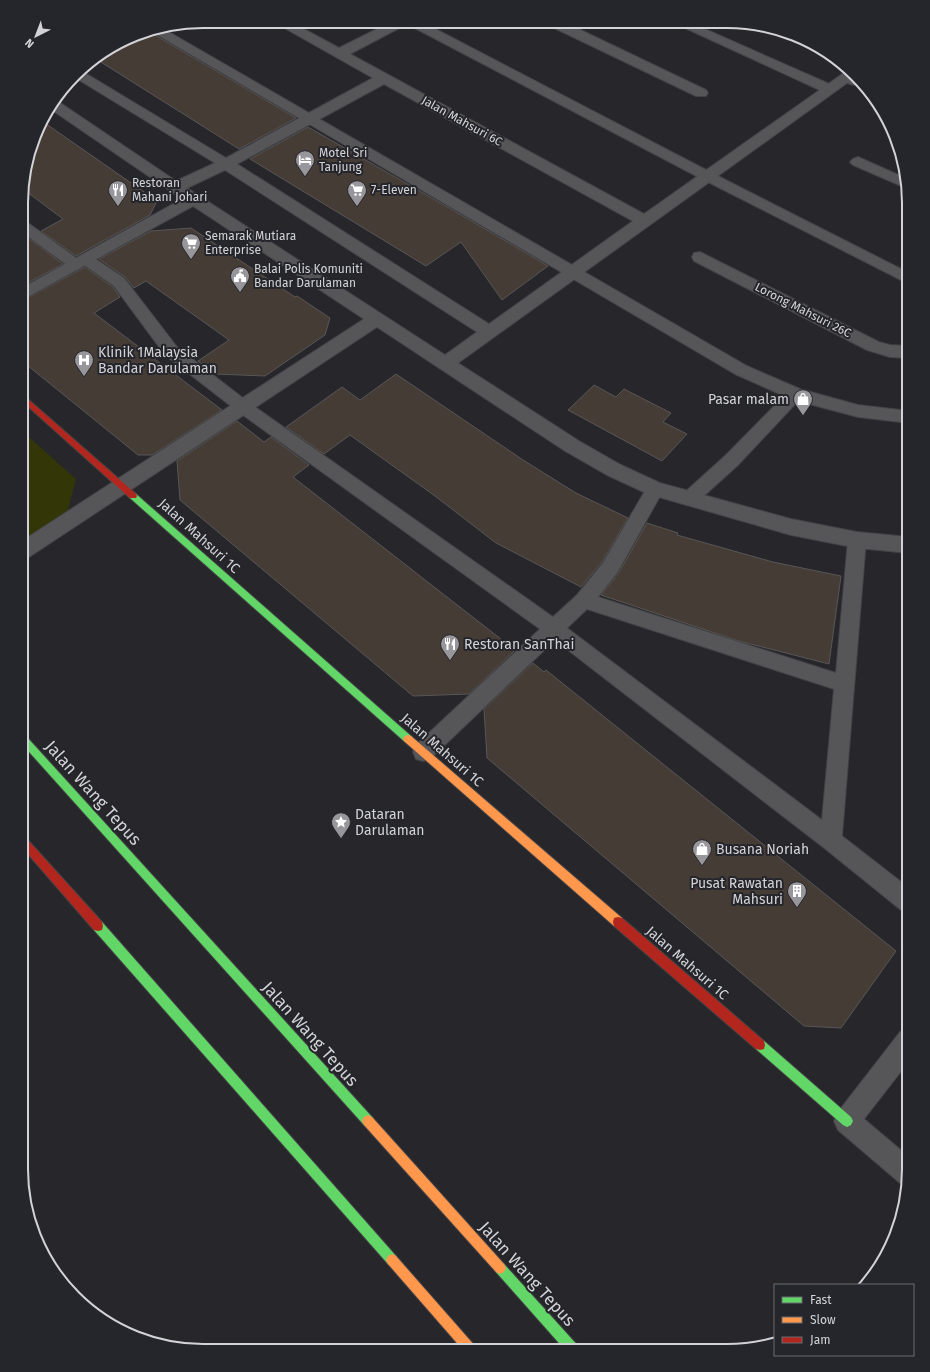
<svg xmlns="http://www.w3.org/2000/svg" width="930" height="1372" font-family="'Fira Sans',sans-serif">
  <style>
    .green { fill: #333606 }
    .building { fill: #453c36; stroke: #585657 }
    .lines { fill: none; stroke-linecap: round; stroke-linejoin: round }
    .lane-casing { stroke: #434346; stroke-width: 2 }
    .street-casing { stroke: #434346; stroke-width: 2 }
    .fast-casing { stroke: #434346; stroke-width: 2 }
    .slow-casing { stroke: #434346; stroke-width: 2 }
    .jam-casing { stroke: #434346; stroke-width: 2 }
    .lane { fill: #565659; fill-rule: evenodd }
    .street { fill: #565659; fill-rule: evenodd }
    .fast { fill: #63d668; fill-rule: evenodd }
    .slow { fill: #ff974d; fill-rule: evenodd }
    .jam { fill: #b3261e; fill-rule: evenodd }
    .labels { text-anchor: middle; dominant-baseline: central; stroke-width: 4; stroke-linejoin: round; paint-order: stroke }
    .far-street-label { font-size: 12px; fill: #d3d3d7; stroke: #25252c }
    .far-poi-label { font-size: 12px; fill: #d3d3d7; stroke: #25252c; text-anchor: start }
    .poi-label { font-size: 14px; fill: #d3d3d7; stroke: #25252c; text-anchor: start }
    .street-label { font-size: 14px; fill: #d3d3d7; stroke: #25252c }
    .near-street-label { font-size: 17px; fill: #d3d3d7; stroke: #25252c }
    .rim { fill: none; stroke: #d3d3d7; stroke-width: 2 }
  </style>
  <rect width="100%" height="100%" fill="#26262b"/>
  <path class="green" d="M22,431L76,479L68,510L22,541Z"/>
  <g class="building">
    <path d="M148,30V31L296,118L239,149L96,59Z"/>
    <path d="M42,121L157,201L150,215L76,256L41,231L63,219L23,189V179Z"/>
    <path d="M308,127L451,209L548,266L502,300L461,242L426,266L250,159Z"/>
    <path d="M191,228L295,297L297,296L330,318L325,335L265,376L215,374L198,361L229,340L146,281L134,288L125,277L99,259L151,231Z"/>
    <path d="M28,238L63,264L22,286V241Z"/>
    <path d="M85,267L113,287L120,297L94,313L222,410L152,455H138L22,361V301Z"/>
    <path d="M396,374L523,460L576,493L628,518L602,562L581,587L496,543L435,496L350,435L324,454L286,427L342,387L360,400Z"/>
    <path d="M594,385L616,397L624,389L671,413L663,422L687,434L662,461L568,410Z"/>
    <path d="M237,421L264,442L271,437L309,465L293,477L515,650L469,694L413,696L180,500L177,461Z"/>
    <path d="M647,523L678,533L677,535L773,562L841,576L829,664L739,641L601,595L618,574Z"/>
    <path d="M533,663L544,672L546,670L896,951L841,1028L804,1026L487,758L484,709Z"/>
  </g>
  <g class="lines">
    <defs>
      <g id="lane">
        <path d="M407,22H422L712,173L909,273V284L702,179L409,25Z"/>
        <path d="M672,22H689L834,86L835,89L829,93L824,92Z"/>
        <path d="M162,28L747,366L800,389L858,405L909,411V423L858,417L798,401L738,465L696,503L690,505L684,503L681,498L684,493L726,455L784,396L735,374L149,30Z"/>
        <path d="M845,73L851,75L860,85C853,86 842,82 839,77Z"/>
        <path d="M23,221L28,223L79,260L81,256L86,254L91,256L124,278L177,347L248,402L553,617L577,595L603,563L649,484L655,482L661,484L664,489L617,573L598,597L836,673L848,540L851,535L857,533L863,535L866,540L842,836L909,888V913L901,910L823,847L555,640L430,759L423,761L416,759L413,752L416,745L540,629L236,410L165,355L114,286L83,264L81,268L76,270L71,268L23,233ZM587,609L834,689L822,820L567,628Z"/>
        <path d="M909,1029V1061L864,1119L909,1157L908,1186L900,1183L838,1130L834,1121L838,1112L900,1032Z"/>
      </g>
      <g id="street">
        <path d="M272,21H289L339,48L391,22H406L405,25L350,54L644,214L848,70L854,78L458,363L579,441L621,465L660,483L791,519L857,532L909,537V553L857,548L791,535L648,494L607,475L565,451L377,327L29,557L22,559V541L364,319L193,206L22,300V288L182,199L49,108L56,100L176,181L215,163L74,77L80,70L226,158L373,78ZM384,84L633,221L489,324L237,164ZM225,170L477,332L445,355L187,188Z"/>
        <path d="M546,22H564L706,90L708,93L706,96H696L548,25Z"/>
        <path d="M858,157L903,177L906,188L853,165L850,162L853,159Z"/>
        <path d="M700,252L879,342L890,345L909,346V358L890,357L867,350L694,261L692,257L694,253Z"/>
      </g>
      <g id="fast">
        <path d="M133,493L136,494L411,736L413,739L411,742L408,743L405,742L130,498L129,496L130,494Z"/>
        <path d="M22,734L25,735L372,1117L374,1121L372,1125L368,1127L364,1125L22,744Z"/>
        <path d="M98,921L102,922L396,1256L398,1260L396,1264L392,1266L388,1264L94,930L93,926L94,922Z"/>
        <path d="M760,1040L764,1041L851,1117L853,1121L851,1125L847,1127L843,1125L756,1049L755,1045L756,1041Z"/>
        <path d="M500,1262L504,1264L579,1347L581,1351H566L496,1272L494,1268L496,1264Z"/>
      </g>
      <g id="slow">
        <path d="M408,735L411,736L622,918L623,922L622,926L618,927L614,926L405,742L403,739L405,736Z"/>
        <path d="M368,1115L372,1117L504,1264L506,1268L504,1272L500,1274L496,1272L364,1125L362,1121L364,1117Z"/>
        <path d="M392,1254L396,1256L475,1346L477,1350H463L388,1264L386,1260L388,1256Z"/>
      </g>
      <g id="jam">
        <path d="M22,394L136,494L137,496L136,498H130L22,401Z"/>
        <path d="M22,835L25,837L102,922L103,926L102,930L98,931L94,930L22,847Z"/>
        <path d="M618,917L622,918L764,1041L765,1045L764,1049L760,1050L756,1049L614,926L613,922L614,918Z"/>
      </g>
    </defs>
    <use href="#lane" class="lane-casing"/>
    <use href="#street" class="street-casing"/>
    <use href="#fast" class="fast-casing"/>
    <use href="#slow" class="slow-casing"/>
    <use href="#jam" class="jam-casing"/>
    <use href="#lane" class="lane"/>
    <use href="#street" class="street"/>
    <use href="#fast" class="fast"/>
    <use href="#slow" class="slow"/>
    <use href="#jam" class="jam"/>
  </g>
  <defs>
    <symbol id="hotel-pin" viewBox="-11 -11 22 30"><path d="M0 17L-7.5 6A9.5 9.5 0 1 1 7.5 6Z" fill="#96969b" stroke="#25252c"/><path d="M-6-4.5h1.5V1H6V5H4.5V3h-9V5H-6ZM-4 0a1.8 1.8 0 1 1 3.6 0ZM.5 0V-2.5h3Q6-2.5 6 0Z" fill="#fff"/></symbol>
    <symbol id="restaurant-pin" viewBox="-11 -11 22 30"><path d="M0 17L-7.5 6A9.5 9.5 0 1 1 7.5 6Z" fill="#96969b" stroke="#25252c"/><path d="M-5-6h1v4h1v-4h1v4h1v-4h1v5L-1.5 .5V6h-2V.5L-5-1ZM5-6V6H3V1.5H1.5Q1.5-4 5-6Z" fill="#fff"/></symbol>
    <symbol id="supermarket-pin" viewBox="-11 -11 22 30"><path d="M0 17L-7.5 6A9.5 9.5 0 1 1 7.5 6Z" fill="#96969b" stroke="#25252c"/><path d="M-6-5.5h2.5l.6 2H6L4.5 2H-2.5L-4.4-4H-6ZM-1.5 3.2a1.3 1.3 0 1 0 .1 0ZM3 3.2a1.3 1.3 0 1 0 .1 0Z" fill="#fff"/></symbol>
    <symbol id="civic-pin" viewBox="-11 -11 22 30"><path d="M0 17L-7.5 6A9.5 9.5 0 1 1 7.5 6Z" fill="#96969b" stroke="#25252c"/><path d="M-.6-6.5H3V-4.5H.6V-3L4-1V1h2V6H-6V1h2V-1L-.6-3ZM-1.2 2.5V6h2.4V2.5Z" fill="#fff"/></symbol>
    <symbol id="hospital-pin" viewBox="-11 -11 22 30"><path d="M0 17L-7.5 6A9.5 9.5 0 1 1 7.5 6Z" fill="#96969b" stroke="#25252c"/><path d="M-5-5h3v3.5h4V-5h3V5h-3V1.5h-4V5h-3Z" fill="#fff"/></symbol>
    <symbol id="shop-pin" viewBox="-11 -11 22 30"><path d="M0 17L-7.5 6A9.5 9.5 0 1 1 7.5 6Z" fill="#96969b" stroke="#25252c"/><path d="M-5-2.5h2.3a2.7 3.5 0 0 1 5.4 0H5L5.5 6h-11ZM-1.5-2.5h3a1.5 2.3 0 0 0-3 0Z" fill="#fff"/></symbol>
    <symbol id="sight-pin" viewBox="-11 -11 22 30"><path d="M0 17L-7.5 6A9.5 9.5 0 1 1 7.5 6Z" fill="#96969b" stroke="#25252c"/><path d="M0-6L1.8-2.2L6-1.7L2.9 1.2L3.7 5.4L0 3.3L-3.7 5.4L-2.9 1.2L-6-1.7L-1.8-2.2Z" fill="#fff"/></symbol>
    <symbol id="building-pin" viewBox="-11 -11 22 30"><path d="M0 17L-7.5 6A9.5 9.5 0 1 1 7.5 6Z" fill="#96969b" stroke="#25252c"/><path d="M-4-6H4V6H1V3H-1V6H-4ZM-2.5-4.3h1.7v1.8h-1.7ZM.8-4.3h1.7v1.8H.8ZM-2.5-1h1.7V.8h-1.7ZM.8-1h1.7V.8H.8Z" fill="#fff"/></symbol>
  </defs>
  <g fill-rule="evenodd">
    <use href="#hotel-pin" x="294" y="149" width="22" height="30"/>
    <use href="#restaurant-pin" x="107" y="179" width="22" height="30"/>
    <use href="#supermarket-pin" x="346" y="179" width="22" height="30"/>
    <use href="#supermarket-pin" x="180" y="232" width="22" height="30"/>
    <use href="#civic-pin" x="229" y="265" width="22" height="30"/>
    <use href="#hospital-pin" x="73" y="349" width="22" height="30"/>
    <use href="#shop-pin" x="792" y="388" width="22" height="30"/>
    <use href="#restaurant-pin" x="439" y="633" width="22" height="30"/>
    <use href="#sight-pin" x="330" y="811" width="22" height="30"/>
    <use href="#shop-pin" x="691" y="838" width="22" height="30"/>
    <use href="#building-pin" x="786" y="880" width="22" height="30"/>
  </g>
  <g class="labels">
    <g class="far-street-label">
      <text transform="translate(462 121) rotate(29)">Jalan Mahsuri 6C</text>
      <text transform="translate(803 310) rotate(27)">Lorong Mahsuri 26C</text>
    </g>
    <g class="far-poi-label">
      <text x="319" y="153">Motel Sri<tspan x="319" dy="14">Tanjung</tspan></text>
      <text x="132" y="183">Restoran<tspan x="132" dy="14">Mahani Johari</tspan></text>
      <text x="371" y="190">7-Eleven</text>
      <text x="205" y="236">Semarak Mutiara<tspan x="205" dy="14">Enterprise</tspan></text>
      <text x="254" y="269">Balai Polis Komuniti<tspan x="254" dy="14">Bandar Darulaman</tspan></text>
    </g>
    <g class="poi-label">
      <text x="98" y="352">Klinik 1Malaysia<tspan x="98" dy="16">Bandar Darulaman</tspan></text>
      <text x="789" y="399" text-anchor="end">Pasar malam</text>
      <text x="464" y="644">Restoran SanThai</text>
      <text x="355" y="814">Dataran<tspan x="355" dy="16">Darulaman</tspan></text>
      <text x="716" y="849">Busana Noriah</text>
      <text x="783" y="883" text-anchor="end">Pusat Rawatan<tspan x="783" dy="16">Mahsuri</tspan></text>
    </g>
    <g class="street-label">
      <text transform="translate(199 536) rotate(42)">Jalan Mahsuri 1C</text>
      <text transform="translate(442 750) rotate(41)">Jalan Mahsuri 1C</text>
      <text transform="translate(687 963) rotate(41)">Jalan Mahsuri 1C</text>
    </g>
    <g class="near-street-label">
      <text transform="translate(93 793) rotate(48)">Jalan Wang Tepus</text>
      <text transform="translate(310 1034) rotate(48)">Jalan Wang Tepus</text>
      <text transform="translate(527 1274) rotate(48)">Jalan Wang Tepus</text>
    </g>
  </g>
  <path d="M0 0H930V1372H0ZM203 28H727A175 175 0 0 1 902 203V1169A175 175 0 0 1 727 1344H203A175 175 0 0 1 28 1169V203A175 175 0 0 1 203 28Z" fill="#25252c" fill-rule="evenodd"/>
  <path class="rim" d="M203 28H727A175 175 0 0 1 902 203V1169A175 175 0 0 1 727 1344H203A175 175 0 0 1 28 1169V203A175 175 0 0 1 203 28Z"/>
  <rect x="774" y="1284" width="140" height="72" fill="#25252c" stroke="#6b6b70"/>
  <rect x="782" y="1297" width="20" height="6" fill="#63d668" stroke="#6b6b70"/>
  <text x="810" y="1304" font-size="12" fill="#d3d3d7">Fast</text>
  <rect x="782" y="1317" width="20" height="6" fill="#ff974d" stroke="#6b6b70"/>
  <text x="810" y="1324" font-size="12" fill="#d3d3d7">Slow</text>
  <rect x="782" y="1337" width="20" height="6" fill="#b3261e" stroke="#6b6b70"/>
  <text x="810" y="1344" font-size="12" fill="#d3d3d7">Jam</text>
  <g transform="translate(36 36) rotate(222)" stroke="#25252c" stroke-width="3" paint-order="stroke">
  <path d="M0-3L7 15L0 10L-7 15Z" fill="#d3d3d7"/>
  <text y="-6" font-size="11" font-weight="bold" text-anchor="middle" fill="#d3d3d7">N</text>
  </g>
</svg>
